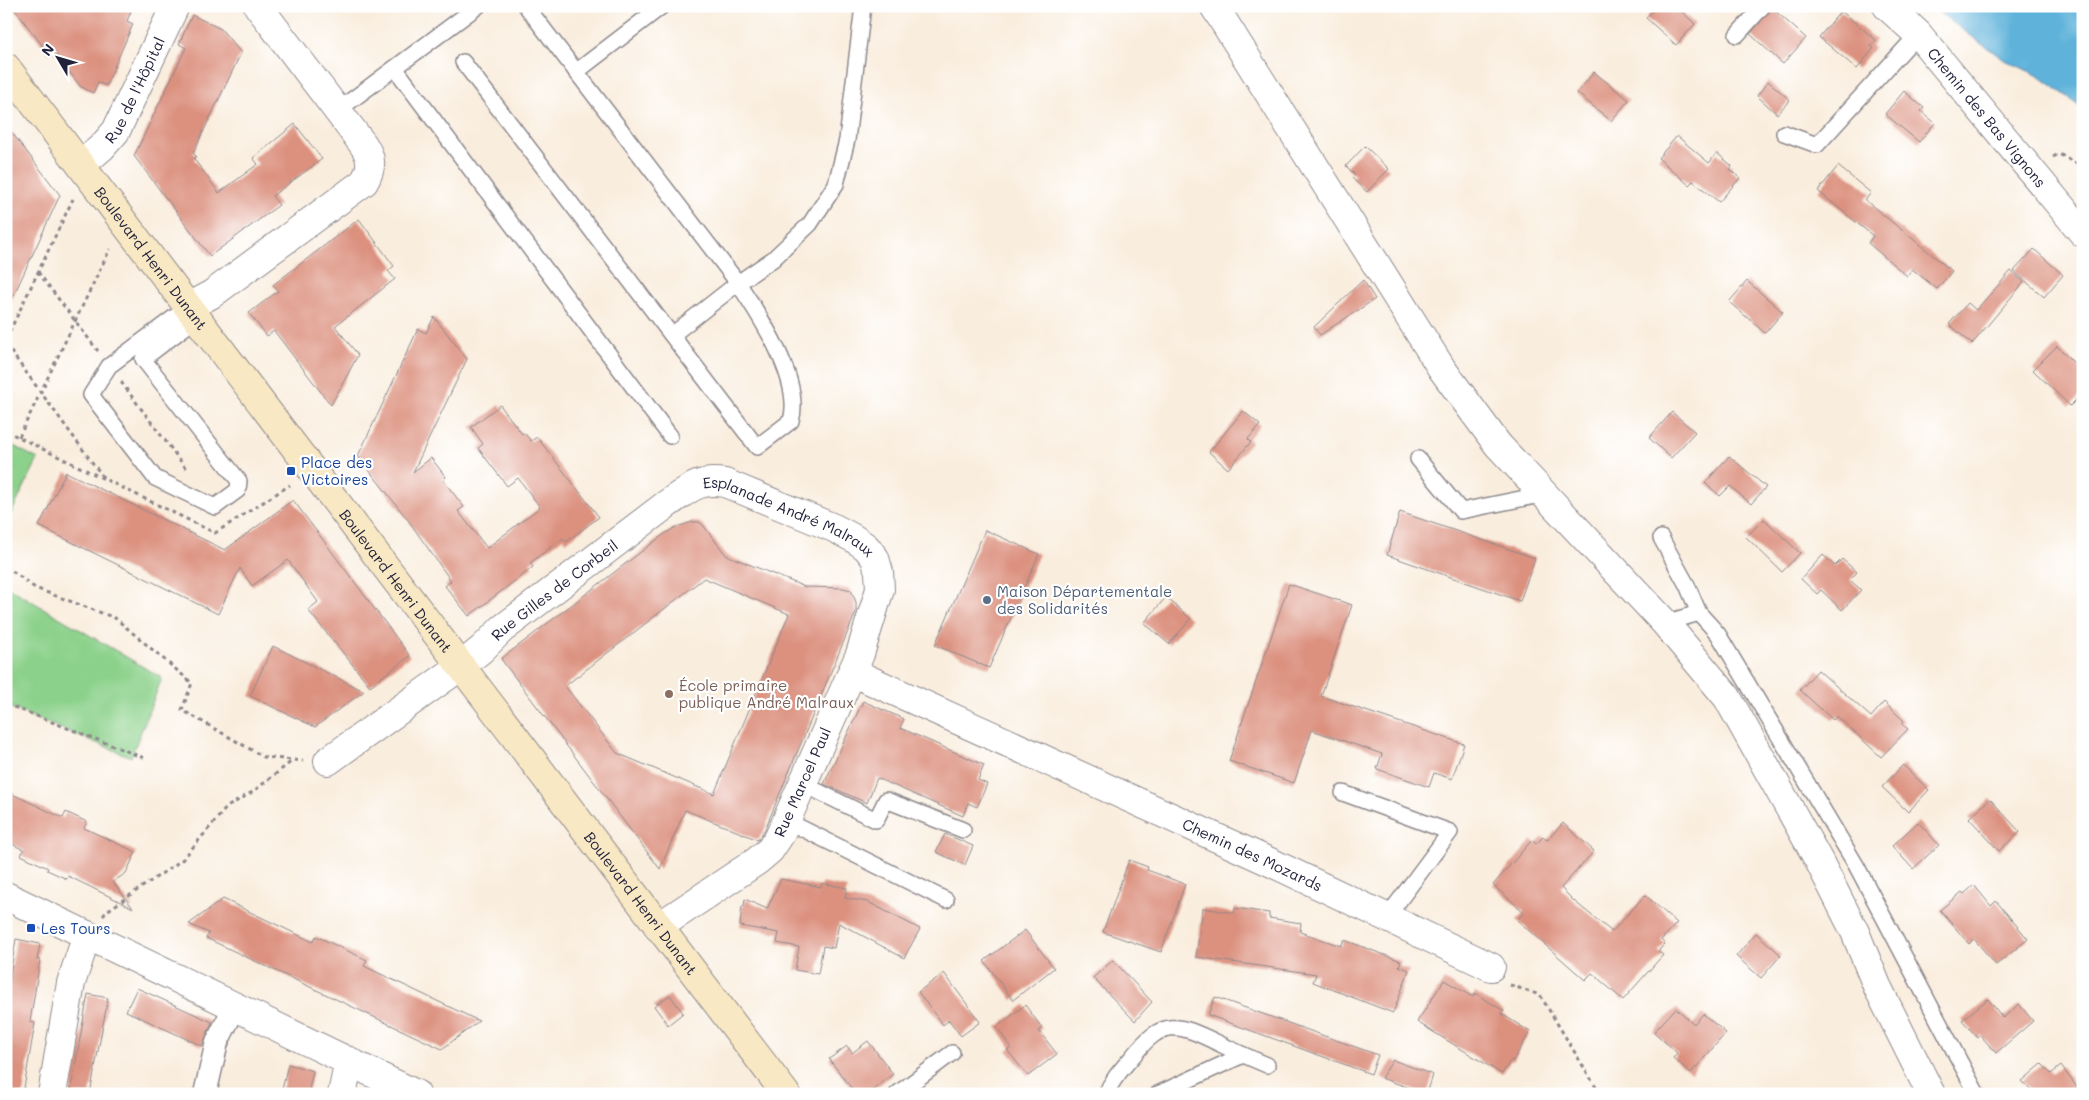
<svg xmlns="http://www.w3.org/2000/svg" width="2089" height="1100" font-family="Mali,sans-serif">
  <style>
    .green { fill: #8cd18b; stroke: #577a63 }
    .water { fill: #5eb2da; stroke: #406a8a }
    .building { fill: #dc917f; fill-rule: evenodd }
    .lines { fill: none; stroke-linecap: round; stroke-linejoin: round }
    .service-casing { stroke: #8e888c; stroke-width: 18 }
    .pedestrian-casing { stroke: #8e888c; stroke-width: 25 }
    .minor-casing { stroke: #8e888c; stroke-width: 30 }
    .secondary-casing { stroke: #8e888c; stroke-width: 30 }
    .path { stroke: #8e888c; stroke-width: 3; stroke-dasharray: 4 4; stroke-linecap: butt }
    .service { stroke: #fff; stroke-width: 15 }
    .pedestrian { stroke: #fff; stroke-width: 22 }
    .minor { stroke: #fff; stroke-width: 28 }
    .secondary { stroke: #f8e8c3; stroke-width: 28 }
    .transit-dot { fill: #1a4fb4; stroke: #fff; stroke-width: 2 }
    .service-dot { fill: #5c6f8a; stroke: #fff; stroke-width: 2 }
    .education-dot { fill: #8d6e63; stroke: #fff; stroke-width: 2 }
    .labels { text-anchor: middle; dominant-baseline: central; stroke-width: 4.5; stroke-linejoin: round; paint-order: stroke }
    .street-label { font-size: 15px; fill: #22223b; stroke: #fff }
    .transit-label { font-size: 15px; fill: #164399; stroke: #fff; text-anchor: start }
    .service-label { font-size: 15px; fill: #4e5e75; stroke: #fff; text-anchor: start }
    .education-label { font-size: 15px; fill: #785e54; stroke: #fff; text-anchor: start }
  </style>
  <rect width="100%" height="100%" fill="#fff"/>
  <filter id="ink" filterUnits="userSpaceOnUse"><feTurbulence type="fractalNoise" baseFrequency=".02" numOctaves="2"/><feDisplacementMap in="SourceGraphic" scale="10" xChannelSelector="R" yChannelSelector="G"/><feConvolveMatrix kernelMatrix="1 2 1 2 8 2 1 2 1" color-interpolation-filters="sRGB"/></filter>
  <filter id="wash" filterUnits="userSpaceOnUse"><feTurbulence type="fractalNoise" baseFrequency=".0096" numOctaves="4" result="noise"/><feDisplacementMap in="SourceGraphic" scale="20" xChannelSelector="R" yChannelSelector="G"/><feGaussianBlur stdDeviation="1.12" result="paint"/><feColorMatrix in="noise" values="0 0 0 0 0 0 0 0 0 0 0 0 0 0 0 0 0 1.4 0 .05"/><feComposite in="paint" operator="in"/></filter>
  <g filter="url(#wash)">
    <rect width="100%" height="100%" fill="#f9eddd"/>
    <g class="green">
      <path d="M6,442L38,459L6,524Z"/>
      <path d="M6,586L162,678L131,757L6,706Z"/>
    </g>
    <path class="water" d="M1930,6H2083V108L2039,76L2003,59Z"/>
    <g id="blocks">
      <g class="building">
        <path d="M12,6H133L127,21L133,24L106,86L98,82L93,93L80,86L53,50L49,54Z"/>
        <path d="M1656,6H1676L1695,24L1676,45L1646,18Z"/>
        <path d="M1772,8L1806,38L1783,64L1750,34Z"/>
        <path d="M1841,11L1876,40L1871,46L1874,48L1857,69L1819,37Z"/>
        <path d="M192,15L221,29L241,53L193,153L196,156L194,159L219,193L258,164L253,158L295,124L322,159L272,196L279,205L210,256L134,156L186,48L179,44Z"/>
        <path d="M1594,72L1629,100L1611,121L1577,93Z"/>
        <path d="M1768,81L1790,100L1777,114L1757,96Z"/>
        <path d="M1904,91L1924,108L1921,111L1935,123L1919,142L1885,114Z"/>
        <path d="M6,125L60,195L6,312Z"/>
        <path d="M1677,136L1709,163L1717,153L1732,166L1730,170L1740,178L1719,202L1693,181L1689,185L1658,158Z"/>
        <path d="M1365,146L1389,169L1367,192L1352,178L1355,175L1346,166Z"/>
        <path d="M1838,166L1871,193L1865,200L1952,271L1937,289L1912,269L1907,276L1868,243L1873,236L1818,191Z"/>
        <path d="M359,219L394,266L388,271L395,279L335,326L358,355L331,405L274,331L267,336L249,313L278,291L273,285Z"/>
        <path d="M2034,249L2063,275L2044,297L2014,271Z"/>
        <path d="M2011,271L2024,282L1972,344L1949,324L1968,303L1976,310Z"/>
        <path d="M1363,280L1375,299L1320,335L1314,327Z"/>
        <path d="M1747,281L1783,312L1765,333L1729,302Z"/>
        <path d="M434,317L467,359L413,472L431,458L446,477L443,480L464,507L458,511L487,548L540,507L518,478L507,486L478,448L483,444L471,427L500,405L522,434L524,433L531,441L537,437L599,517L566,542L563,538L530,563L533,567L469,616L445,586L451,581L408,520L358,456L418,329L426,333Z"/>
        <path d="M2057,346L2083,372V393L2070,406L2033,370Z"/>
        <path d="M1243,411L1260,425L1248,439L1251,442L1228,469L1209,452Z"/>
        <path d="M1672,412L1695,432L1671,458L1649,438Z"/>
        <path d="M1729,456L1766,487L1751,504L1730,486L1720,496L1705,483Z"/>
        <path d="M66,472L225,550L293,500L410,656L370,686L308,610L318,602L288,560L252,586L240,568L218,614L39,526Z"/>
        <path d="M1400,512L1535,558L1520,601L1387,555Z"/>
        <path d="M1764,519L1800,553L1782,572L1746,537Z"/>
        <path d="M692,522H699L703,525L726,555L805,587L843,588L851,590L856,602V612L765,829L758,840L685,810L660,869L501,659L663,535L674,528ZM704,578L789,614L714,794L617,753L565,686Z"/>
        <path d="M985,530L1039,554L989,668L935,645Z"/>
        <path d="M1823,555L1835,566L1842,559L1857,572L1850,580L1861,590L1842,610L1821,590L1817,594L1801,579Z"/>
        <path d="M1289,584L1352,605L1321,696L1464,744L1452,779L1434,773L1429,787L1377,769L1382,754L1312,730L1294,783L1229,761Z"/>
        <path d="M1166,597L1191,619L1169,644L1144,623Z"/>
        <path d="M273,646L364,691L315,727L250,696Z"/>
        <path d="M1818,670L1871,717L1884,702L1904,721L1902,724L1908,729L1881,757L1837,716L1833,720L1800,690Z"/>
        <path d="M863,701L904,719L900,728L984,765L978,780L987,784L977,807L968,803L963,816L877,778L867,803L824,784Z"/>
        <path d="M1903,765L1929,790L1908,812L1882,787Z"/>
        <path d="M6,791L63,818L66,812L87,822L84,828L136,852L126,873L113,882L133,908L68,876L67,879L47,870L48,868L21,855L24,850L6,841Z"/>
        <path d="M1990,799L2020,832L1999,851L1969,818Z"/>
        <path d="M1918,822L1939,845L1913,869L1892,846Z"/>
        <path d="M1563,823L1594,851L1561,888L1574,901L1612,932L1645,895L1677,923L1661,940L1665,944L1658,951L1663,955L1623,1000L1592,973L1585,980L1517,920L1524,912L1493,885L1532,840L1536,844L1543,837L1547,840Z"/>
        <path d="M945,834L973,846L965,865L936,852Z"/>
        <path d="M1129,860L1148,867L1147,870L1185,884L1161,952L1103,932Z"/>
        <path d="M781,879L821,887L822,883L847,888L845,898L868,902L920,929L904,958L839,923L834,948L823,946L818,974L795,970L799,947L777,943L779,933L740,926L742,906H744L745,899L767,909Z"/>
        <path d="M1974,885L1991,906L1996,901L2028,939L1996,965L1974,939L1969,944L1940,910L1962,892L1964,894Z"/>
        <path d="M223,899L313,942L316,936L367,960L364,966L479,1021L442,1049L206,938L209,933L189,924Z"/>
        <path d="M1203,908L1234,913L1235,908L1269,913V918L1301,923L1300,932L1341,946L1344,940L1401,961L1399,966L1409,970L1393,1013L1313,982L1316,974L1196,957Z"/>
        <path d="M1025,930L1054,968L1013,1000L984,961Z"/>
        <path d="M1756,933L1781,955L1761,978L1736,956Z"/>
        <path d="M16,939L40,944L37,960H40L30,1022L35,1023L23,1094H6V1000Z"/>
        <path d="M1113,960L1152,1002L1135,1021L1093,978Z"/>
        <path d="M944,973L980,1022L961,1036L949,1020L943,1025L918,992Z"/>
        <path d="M1444,980L1473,997L1475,993L1504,1011L1502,1014L1530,1032L1513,1061L1511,1060L1502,1074L1417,1022Z"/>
        <path d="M137,988L212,1022L202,1046L126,1011Z"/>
        <path d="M88,994L108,998L90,1094H70Z"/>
        <path d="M670,995L683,1013L668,1025L654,1006Z"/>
        <path d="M1215,997L1378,1055L1371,1074L1208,1015Z"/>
        <path d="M1988,999L2003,1018L2019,1004L2033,1021L1996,1053L1980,1035L1978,1038L1962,1020Z"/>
        <path d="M1025,1005L1042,1028L1039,1031L1057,1054L1028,1076L1007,1050L1011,1048L997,1027Z"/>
        <path d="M1676,1008L1694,1024L1703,1014L1726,1033L1691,1073L1673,1058L1677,1053L1654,1032Z"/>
        <path d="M868,1041L893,1074L868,1094H856L829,1059L847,1046L852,1053Z"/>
        <path d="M1393,1060L1433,1075L1427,1094L1381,1078Z"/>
        <path d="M288,1064L313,1071L308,1094H281Z"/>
        <path d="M2042,1064L2051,1074L2061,1066L2082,1094H2028L2031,1091L2022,1081Z"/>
      </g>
    </g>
  </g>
  <g filter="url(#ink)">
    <use href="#blocks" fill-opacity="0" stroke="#8e888c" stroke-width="1"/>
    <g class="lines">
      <defs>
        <g id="service">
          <path d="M1737,35L1763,6"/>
          <path d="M463,62L757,447L791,421C803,381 760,316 738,283L526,6"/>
          <path d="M395,68L670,436"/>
          <path d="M576,72L662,6"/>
          <path d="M337,111L478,6"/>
          <path d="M1784,133L1817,145L1918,34"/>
          <path d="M188,307L109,366L91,395L155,478L215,507L238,490L239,481L143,359L197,318"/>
          <path d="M672,335L738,283L773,259L810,224L836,184L847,140L863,6"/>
          <path d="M1418,459L1461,511L1545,494"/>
          <path d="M1661,538L1687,585L1699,613L1718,634L1856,865L1977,1094"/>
          <path d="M1665,623L1699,613"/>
          <path d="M803,784L876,820L886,800L963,830"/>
          <path d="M1343,793L1450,832L1387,917"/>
          <path d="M787,821L946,900"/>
          <path d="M897,1094L952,1053"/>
          <path d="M1106,1094C1112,1079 1123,1068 1133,1056C1163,1018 1177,1023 1218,1043C1234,1051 1250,1058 1267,1065"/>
          <path d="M1158,1094L1243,1055"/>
        </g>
        <path id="pedestrian" d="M205,1094L217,1042L235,1006"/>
        <g id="minor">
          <path d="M1214,6L1442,369L1498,445L1665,623L1727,697L1819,861L1855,932L1877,986L1931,1094"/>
          <path id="s1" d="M1887,6L1918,34L2083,233"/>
          <path id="s2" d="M81,165L102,147L116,131L175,6"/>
          <path d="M188,307L212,294L364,182C373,167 372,157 362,143L258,6"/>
          <path id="s3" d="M852,672L1270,862L1491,967"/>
          <path id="s4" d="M328,761L461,666L482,649L502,629L667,504C688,490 698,478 725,483L834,528L853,538L866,547L875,558L879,572L880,589L860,654L780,835L770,850L757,861L658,927"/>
          <path d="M6,896L416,1094"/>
          <path d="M52,1094L71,983L87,935"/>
          <path d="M342,1094L349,1061"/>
        </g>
        <g id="secondary">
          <path id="s5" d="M6,67L786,1094"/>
        </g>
      </defs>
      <use href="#service" class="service-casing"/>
      <use href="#pedestrian" class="pedestrian-casing"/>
      <use href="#minor" class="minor-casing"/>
      <use href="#secondary" class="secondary-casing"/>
      <g class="path">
        <path d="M2053,157L2059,154L2083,167"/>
        <path d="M38,272L98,351"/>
        <path d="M6,339L73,199"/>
        <path d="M6,345L103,477"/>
        <path d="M121,382L188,471"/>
        <path d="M6,431L215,533L290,485"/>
        <path d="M19,437L110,249"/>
        <path d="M6,566L35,588L115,618L192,683L182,710L264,757L303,761"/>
        <path d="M6,704L144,758"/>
        <path d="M103,916L107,911L183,859L227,807L254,791L292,761"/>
        <path d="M1510,985L1540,995L1600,1094"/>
      </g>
      <use href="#service" class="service"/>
      <use href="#pedestrian" class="pedestrian"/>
      <use href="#minor" class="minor"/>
      <use href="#secondary" class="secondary"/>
    </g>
  </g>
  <g class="transit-dot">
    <rect x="286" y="466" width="10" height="10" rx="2.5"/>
    <rect x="26" y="923" width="10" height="10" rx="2.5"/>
  </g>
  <circle class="service-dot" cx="987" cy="600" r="5"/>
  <circle class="education-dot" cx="669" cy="694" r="5"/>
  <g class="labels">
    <g class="street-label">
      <text stroke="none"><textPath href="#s2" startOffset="94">Rue de l'Hôpital</textPath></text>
      <text stroke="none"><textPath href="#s1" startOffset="150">Chemin des Bas Vignons</textPath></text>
      <text stroke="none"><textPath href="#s5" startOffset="240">Boulevard Henri Dunant</textPath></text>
      <text stroke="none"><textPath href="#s4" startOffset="561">Esplanade André Malraux</textPath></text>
      <text stroke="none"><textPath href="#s5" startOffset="645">Boulevard Henri Dunant</textPath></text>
      <text stroke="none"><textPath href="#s4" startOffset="284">Rue Gilles de Corbeil</textPath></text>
      <text transform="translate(802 782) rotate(-66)">Rue Marcel Paul</text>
      <text stroke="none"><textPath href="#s3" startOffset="440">Chemin des Mozards</textPath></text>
      <text stroke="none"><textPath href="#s5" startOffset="1050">Boulevard Henri Dunant</textPath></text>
    </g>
    <g class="transit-label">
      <text x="301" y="462">Place des<tspan x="301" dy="17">Victoires</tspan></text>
      <text x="41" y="928">Les Tours</text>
    </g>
    <g class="service-label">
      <text x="997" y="591">Maison Départementale<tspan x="997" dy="17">des Solidarités</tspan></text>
    </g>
    <g class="education-label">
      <text x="679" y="685">École primaire<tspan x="679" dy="17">publique André Malraux</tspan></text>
    </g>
  </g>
  <rect width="2089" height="1100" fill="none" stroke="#fff" stroke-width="25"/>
  <g transform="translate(58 58) rotate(308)" stroke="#ffffff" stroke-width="4" paint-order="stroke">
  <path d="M0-4L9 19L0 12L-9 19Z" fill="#22223b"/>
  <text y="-8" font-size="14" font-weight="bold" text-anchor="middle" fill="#22223b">N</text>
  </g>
</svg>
